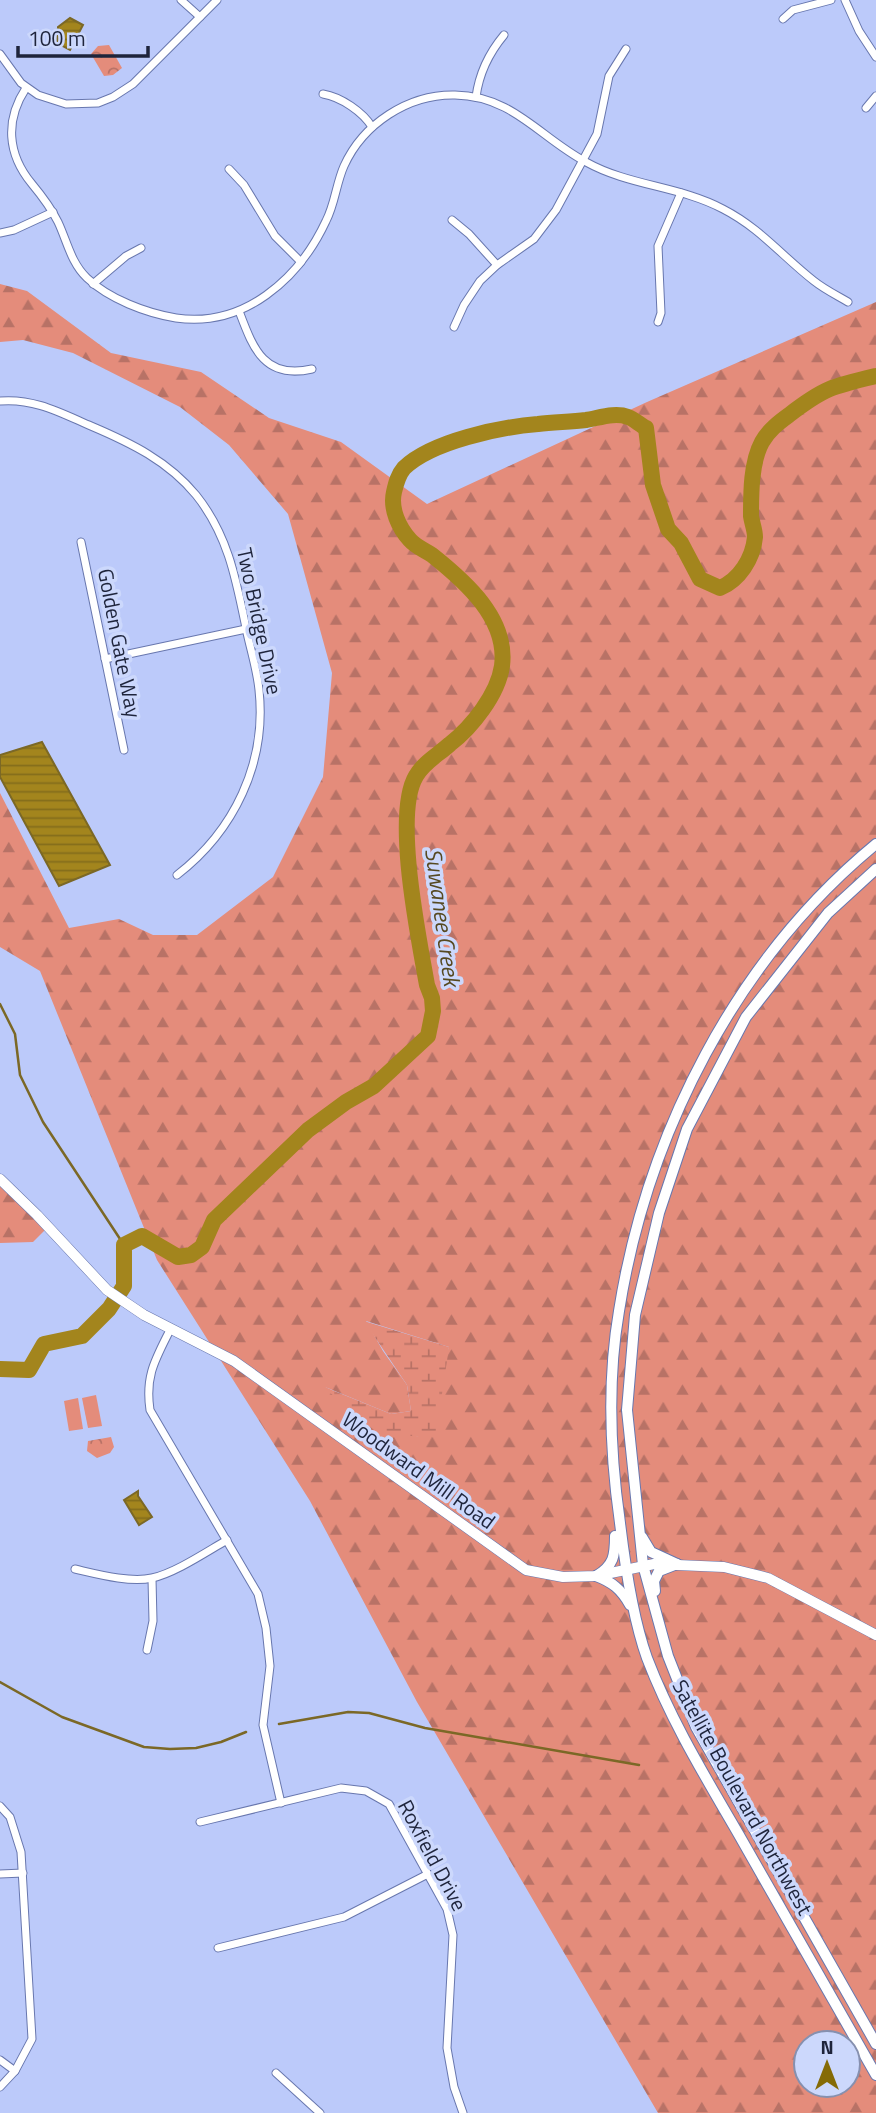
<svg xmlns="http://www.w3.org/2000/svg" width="876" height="2113" font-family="'Titillium Web',sans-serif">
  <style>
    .forest { fill: url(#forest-firs); fill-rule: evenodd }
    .wetland { fill: url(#wetland-marsh) }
    .park { fill: url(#park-crowns) }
    .garden { fill: #e48c7b }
    .water { fill: url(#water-rules); stroke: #7b6826; stroke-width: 2 }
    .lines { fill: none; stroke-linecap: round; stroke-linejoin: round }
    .stream { stroke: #7b6826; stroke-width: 2.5 }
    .river { stroke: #a3851d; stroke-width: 16 }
    .minor-casing { stroke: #6877ae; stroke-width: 9 }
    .tertiary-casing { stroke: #6877ae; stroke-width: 11 }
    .secondary-casing { stroke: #6877ae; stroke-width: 12 }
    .minor { stroke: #fff; stroke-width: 7 }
    .tertiary { stroke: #fff; stroke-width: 10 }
    .secondary { stroke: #fff; stroke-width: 10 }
    .labels { text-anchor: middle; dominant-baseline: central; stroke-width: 7; stroke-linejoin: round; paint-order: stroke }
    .street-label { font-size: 21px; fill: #1e243b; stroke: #ccd8fc }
    .water-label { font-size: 23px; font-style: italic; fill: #564921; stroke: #ccd8fc }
  </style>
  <defs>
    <pattern id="forest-firs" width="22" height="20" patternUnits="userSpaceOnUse" patternTransform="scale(1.75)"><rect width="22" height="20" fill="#e48c7b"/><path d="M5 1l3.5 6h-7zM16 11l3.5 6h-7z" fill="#b87266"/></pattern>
    <pattern id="wetland-marsh" width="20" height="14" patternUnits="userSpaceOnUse" patternTransform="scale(1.75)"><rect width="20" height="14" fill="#e48c7b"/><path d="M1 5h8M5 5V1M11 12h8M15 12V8" fill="none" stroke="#b87266"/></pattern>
    <pattern id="park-crowns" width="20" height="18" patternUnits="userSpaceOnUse" patternTransform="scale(1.75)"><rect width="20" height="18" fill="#e48c7b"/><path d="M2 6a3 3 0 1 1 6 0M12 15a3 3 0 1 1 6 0" fill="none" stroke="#b87266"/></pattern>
    <pattern id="water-rules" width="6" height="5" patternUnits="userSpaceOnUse" patternTransform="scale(1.75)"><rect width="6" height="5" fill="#a3851d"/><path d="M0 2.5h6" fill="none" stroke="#846d1b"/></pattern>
  </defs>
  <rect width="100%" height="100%" fill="#bccafa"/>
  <g class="forest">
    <path d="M0,284L27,291L111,353L201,372L269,418L341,442L427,504L647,402L876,302V2113H658L417,1702L310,1501L157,1260L40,971L0,947V793L69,928L119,919L153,935H197L273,877L323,777L332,673L288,514L229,445L180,407L73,353L23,340L0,342ZM366,1321L449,1347L418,1437L325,1387L391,1414L411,1411L407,1385L383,1351ZM806,2043H848V2085H806Z"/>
    <path d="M0,1185L45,1230L33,1242L0,1243Z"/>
  </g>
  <path class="wetland" d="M364,1321L449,1347L436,1434L418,1437L374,1430L322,1386L391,1414L411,1411L407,1385Z"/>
  <g class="park">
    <path d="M109,45L122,68L113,75L104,76L91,54L98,46Z"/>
    <path d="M111,1437L114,1447L110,1453L97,1458L87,1451L88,1441Z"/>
  </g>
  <g class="garden">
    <path d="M96,1395L102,1426L88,1428L82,1398Z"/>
    <path d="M78,1398L83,1429L69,1431L64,1401Z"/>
  </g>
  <g class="water">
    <path d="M70,18L83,25L70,50L57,43L58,27Z"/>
    <path d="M42,742L110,865L59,886L0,777V755Z"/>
    <path d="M138,1491V1496L152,1517L139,1525L124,1500Z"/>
  </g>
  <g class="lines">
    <g class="stream">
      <path d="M0,1004L15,1034L20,1075L43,1122L124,1245"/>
      <path d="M0,1682L62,1717L144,1747L170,1749L196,1748L221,1742L246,1732"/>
      <path d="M279,1724L348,1712L369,1713L425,1728L639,1765"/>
    </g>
    <path class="river" d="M0,1369L29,1370L44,1344L82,1336L109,1309L124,1286V1245L142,1236L178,1257L191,1255L202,1247L214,1220L308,1130L346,1102L374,1086L428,1036L433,1011L432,998L427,985C419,939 393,814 416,776C424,762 438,755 450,744C472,727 498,694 502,666C508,619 466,582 432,555C425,550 416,547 410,540C399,528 390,509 394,492C396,483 398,475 404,468C432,441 501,427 538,424C554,422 570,422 586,420C599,418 615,412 628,417C634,419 640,425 646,428L653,485L668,529L681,543L700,579L720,588C739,580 753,559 755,537C755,530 752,523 751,516C751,493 751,462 762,442C769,430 778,423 789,415C824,388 833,386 876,376"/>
    <defs>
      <g id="minor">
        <path d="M181,0L200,17"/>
        <path d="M845,0L859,31L876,57"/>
        <path d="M783,19L793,10L831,0"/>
        <path d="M0,54L21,83L38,95L66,104L98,103L113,97L133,84L217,0"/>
        <path d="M26,88C5,120 7,154 32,184C42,196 51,208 58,222C67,241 71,263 87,278C109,299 146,313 176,318C244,328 299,279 326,221C335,204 336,184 344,166C363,124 408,94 455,95C513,96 539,137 586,162C629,186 680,186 723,209C760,228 782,256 814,281C824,289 836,295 848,302"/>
        <path d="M323,94C341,97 363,112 372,127"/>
        <path d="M476,97C479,74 489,53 504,35"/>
        <path d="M866,108L876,96"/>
        <path d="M229,169L244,185L275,236L301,262"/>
        <path d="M452,220L469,234L497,265"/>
        <path d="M0,233L14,230L53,212"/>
        <path d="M93,284L126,256L141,248"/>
        <path d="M239,311C253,348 264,380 312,369"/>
        <path d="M658,322L661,313L658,246L681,193"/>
        <path d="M454,327L464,305L480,281L497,265L534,239L556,210L597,134L609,76L626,49"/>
        <path d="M0,401C34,398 61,413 91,426C131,443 168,461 196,495C228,535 236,579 246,628C250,648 257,669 259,690C267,763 234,831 177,875"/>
        <path d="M81,542L124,750"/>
        <path d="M105,659L246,629"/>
        <path d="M170,1330C155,1360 145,1376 150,1410L258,1594L266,1628L270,1666L263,1725L281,1803"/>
        <path d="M75,1569C97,1574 130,1583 152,1578C175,1573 206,1552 227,1540"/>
        <path d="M147,1650L153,1621L152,1579"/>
        <path d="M0,1806L10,1817L21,1852L32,2039L15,2071L0,2087"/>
        <path d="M200,1822L341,1788L366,1791L389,1804L447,1909L453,1935L447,2048L454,2087L463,2113"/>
        <path d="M0,1874L23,1873"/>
        <path d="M218,1948L344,1917L428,1874"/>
        <path d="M0,2060L15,2071"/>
        <path d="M276,2073L320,2113"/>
      </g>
      <path id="tertiary" d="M0,1179L37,1215L107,1290L144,1315L234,1361L526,1570L563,1577L596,1576L654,1564L724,1567L768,1578L876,1635"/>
      <g id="secondary">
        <path d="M876,844C736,959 647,1134 619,1311C607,1381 610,1453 620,1523C625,1565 633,1619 647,1658C671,1721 706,1778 739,1835C785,1915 830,1995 876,2075"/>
        <path d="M876,869L828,913L746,1017L687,1129L659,1213L635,1315L627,1410L643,1565L668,1656L696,1727L876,2044"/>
        <path d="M642,1537L651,1552L677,1564"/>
        <path d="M596,1576C614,1566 615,1555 615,1536"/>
        <path d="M596,1576C612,1582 621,1589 630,1605"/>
        <path d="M655,1591L654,1581L659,1571L677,1564"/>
      </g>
    </defs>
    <use href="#minor" class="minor-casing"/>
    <use href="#tertiary" class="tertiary-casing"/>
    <use href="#secondary" class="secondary-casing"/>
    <use href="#minor" class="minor"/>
    <use href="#tertiary" class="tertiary"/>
    <use href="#secondary" class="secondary"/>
  </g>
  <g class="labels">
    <g class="street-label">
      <text transform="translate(260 621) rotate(78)">Two Bridge Drive</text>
      <text transform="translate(120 643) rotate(79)">Golden Gate Way</text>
      <text transform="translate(419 1470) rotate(36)">Woodward Mill Road</text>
      <text transform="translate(743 1797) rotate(61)">Satellite Boulevard Northwest</text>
      <text transform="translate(433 1855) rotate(62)">Roxfield Drive</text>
    </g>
    <g class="water-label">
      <text transform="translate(443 917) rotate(82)">Suwanee Creek</text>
    </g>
  </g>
  <g transform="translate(827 2064)"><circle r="33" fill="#ccd8fc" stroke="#8690af" stroke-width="2"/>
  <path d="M0-5L12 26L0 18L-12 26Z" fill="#856b06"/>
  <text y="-10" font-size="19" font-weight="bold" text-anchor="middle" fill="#1e243b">N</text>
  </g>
  <path d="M18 46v10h130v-10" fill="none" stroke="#1e243b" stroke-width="3.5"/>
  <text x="28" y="46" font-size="21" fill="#1e243b" stroke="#ccd8fc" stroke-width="5" paint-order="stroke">100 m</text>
</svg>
